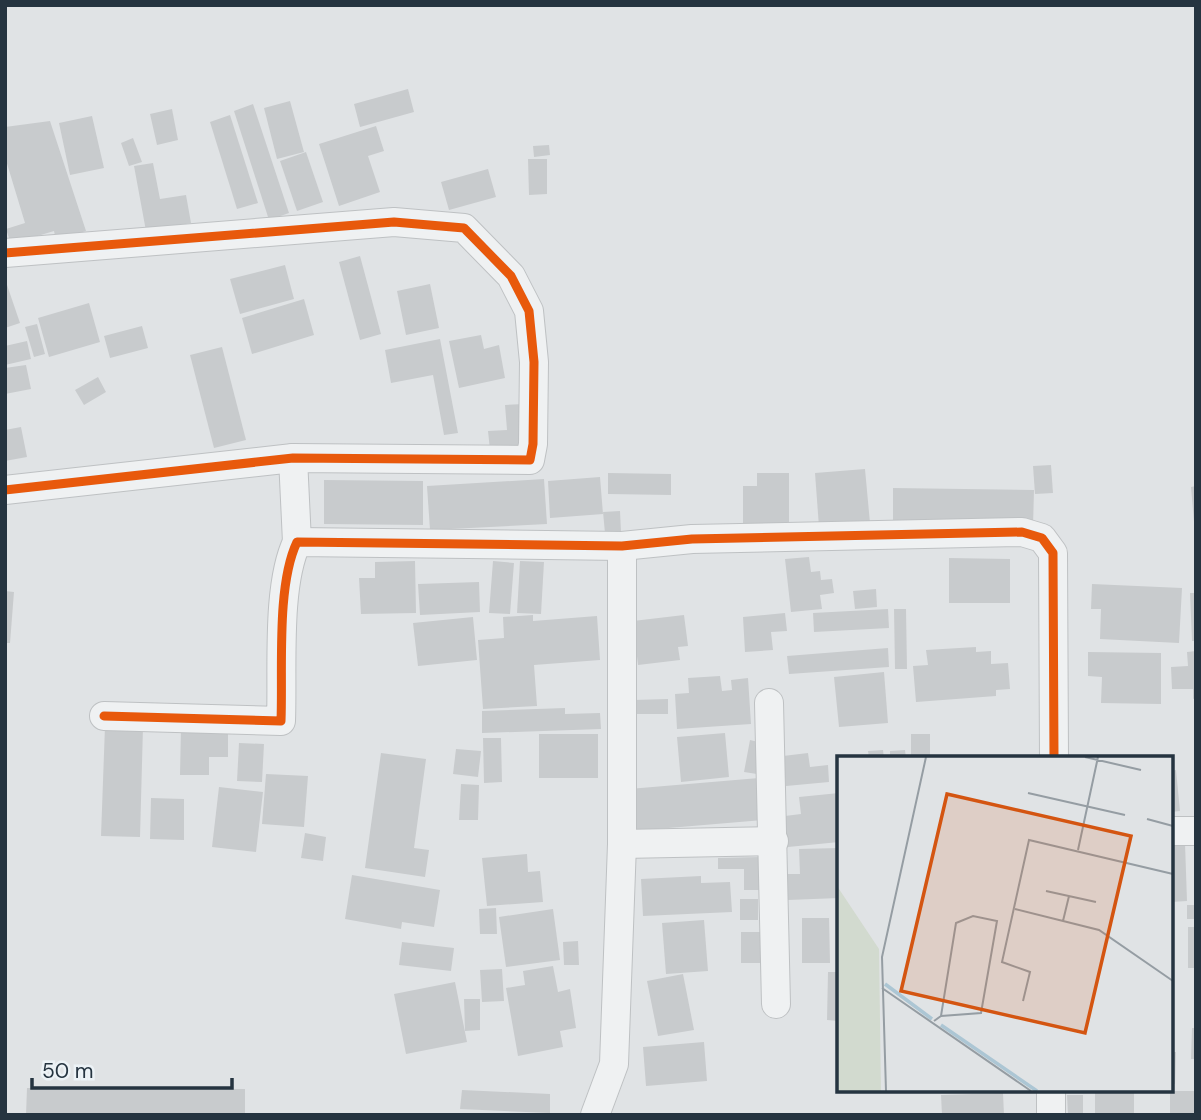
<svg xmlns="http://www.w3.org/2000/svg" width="1201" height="1120" font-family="'DM Sans',sans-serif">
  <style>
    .building { fill: #c8cbcd }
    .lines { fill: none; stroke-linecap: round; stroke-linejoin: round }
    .minor-casing { stroke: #bec1c3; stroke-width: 30 }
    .minor { stroke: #eff1f2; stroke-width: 28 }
    .cycleway-casing { stroke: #ecf2f6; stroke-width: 13 }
    .cycleway { stroke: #e8590c; stroke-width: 9 }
    .inset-river { fill: none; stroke: #acc6d4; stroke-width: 3.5 }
    .inset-road { fill: none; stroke: #959da3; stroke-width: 2 }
    .view { fill: #d45511; fill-opacity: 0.15; stroke: #d45511; stroke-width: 3.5 }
    .inset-edge { fill: none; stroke: #253440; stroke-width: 3.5 }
  </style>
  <rect width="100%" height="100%" fill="#e0e3e5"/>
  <g class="building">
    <path d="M408,89L414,112L360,127L354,104Z"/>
    <path d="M290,101L304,152L277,159L264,108Z"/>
    <path d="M253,104L289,213L269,220L234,111Z"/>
    <path d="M172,109L178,140L157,145L150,114Z"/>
    <path d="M230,115L258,203L237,209L210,122Z"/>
    <path d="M92,116L104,168L70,175L59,123Z"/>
    <path d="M50,121L86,231L56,240L54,231L11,244L6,229L25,223L5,157V127Z"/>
    <path d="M376,126L384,151L368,156L380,192L339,206L319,144Z"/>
    <path d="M133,138L142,162L129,166L121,143Z"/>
    <path d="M549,145L550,155L534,157L533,146Z"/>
    <path d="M306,152L323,202L297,211L280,161Z"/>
    <path d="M528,159H547V194L529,195Z"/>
    <path d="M153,163L160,199L186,195L191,223L146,231L134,166Z"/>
    <path d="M488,169L496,197L449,210L441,182Z"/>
    <path d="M360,256L381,334L360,340L339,262Z"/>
    <path d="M285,265L294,299L240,314L230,279Z"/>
    <path d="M5,279L20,323L5,328Z"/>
    <path d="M430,284L439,328L406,335L397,291Z"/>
    <path d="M304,299L314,335L252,354L242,318Z"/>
    <path d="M89,303L100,342L49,357L38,318Z"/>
    <path d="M37,324L45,354L34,357L25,327Z"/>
    <path d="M142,326L148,348L110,358L104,336Z"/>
    <path d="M481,335L484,349L499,345L505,378L459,388L449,341Z"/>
    <path d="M440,339L458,433L444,435L433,375L391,383L385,350Z"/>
    <path d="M27,341L31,359L5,365V346Z"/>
    <path d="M222,347L246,440L214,448L190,355Z"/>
    <path d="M26,365L31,389L5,394V368Z"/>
    <path d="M98,377L106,392L84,405L75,390Z"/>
    <path d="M524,404L527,447L490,450L488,431L507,430L505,405Z"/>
    <path d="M21,427L27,457L5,461V430Z"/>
    <path d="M1051,465L1053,493L1035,494L1033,466Z"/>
    <path d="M865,469L870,523L819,527L815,473Z"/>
    <path d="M608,473L671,474V495L608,494Z"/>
    <path d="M757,473H789V529H743V486H757Z"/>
    <path d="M600,477L603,514L550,518L548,481Z"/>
    <path d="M544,479L547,524L430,530L427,486Z"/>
    <path d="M324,480L423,481V525L324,524Z"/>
    <path d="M1196,486V522H1194L1191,487Z"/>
    <path d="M893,488L1034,490L1033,527L893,526Z"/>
    <path d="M620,511L621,532L605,533L603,512Z"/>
    <path d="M809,557L811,572L820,571L821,580L832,579L834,593L820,595L822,609L791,612L785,559Z"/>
    <path d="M949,558L1010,559V603H949Z"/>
    <path d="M415,561L416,613L361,614L359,578H375V562Z"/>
    <path d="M493,561L514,563L510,614L489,613Z"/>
    <path d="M520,561L544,562L541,614L517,613Z"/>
    <path d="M479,582L480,612L420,615L418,584Z"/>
    <path d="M1092,584L1182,588L1179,643L1100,639L1101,609H1091Z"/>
    <path d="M876,589L877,607L855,609L853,591Z"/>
    <path d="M5,591L14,592L10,643H5Z"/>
    <path d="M1190,593H1196V641H1192Z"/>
    <path d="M888,609L889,628L814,632L813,613Z"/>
    <path d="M894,609H906L907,669H895Z"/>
    <path d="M785,613L787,631L771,632L773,650L745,652L743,617Z"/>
    <path d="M533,615V621L597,616L600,660L534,665L537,706L483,709L478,640L504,638L503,617Z"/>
    <path d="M684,615L688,646L678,647L680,660L638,665L633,621Z"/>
    <path d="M473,617L477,660L418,666L413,623Z"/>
    <path d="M976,647V652L991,651V664L1008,663L1010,689L996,690V696L916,702L913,666L928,665L926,650Z"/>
    <path d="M888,648L889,667L789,674L787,656Z"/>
    <path d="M1196,651V698L1193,699V689H1172L1171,667L1188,666L1187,652Z"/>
    <path d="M1088,652L1161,653V704L1101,703L1102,677L1088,676Z"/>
    <path d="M884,672L888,723L839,727L834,677Z"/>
    <path d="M720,676L722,691L732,690L731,680L748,678L751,724L677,729L675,694L689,693L688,678Z"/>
    <path d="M668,699V714H633V700Z"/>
    <path d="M565,708V714L600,713L601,729L482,733V711Z"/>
    <path d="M105,726L143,727L140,837L101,836Z"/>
    <path d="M181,727L228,728V757H209V775H180Z"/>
    <path d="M725,733L729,777L681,782L677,737Z"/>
    <rect x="539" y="734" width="59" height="44"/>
    <rect x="911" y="734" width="19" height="24"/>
    <path d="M483,738H501L502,782L484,783Z"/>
    <path d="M750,740L763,743L757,774L744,772Z"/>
    <path d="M239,743L264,744L262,782L237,781Z"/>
    <path d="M456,749L481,751L478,777L453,774Z"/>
    <path d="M883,750L884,758H869L868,751Z"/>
    <path d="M905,750L906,758H890V751Z"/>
    <path d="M381,753L426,759L414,848L429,850L425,877L365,868Z"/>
    <path d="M808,753L810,767L828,765L829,782L786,786L783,756Z"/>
    <path d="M1176,770L1180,811L1171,812V771Z"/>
    <path d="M266,774L308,776L304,827L262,824Z"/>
    <path d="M759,778L763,820L633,831L629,789Z"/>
    <path d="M461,784L479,785L478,820H459Z"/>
    <path d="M219,787L263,792L256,852L212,847Z"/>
    <path d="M839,793V842L788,847L785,816L801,814L799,797Z"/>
    <path d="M151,798L184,799V840L150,839Z"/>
    <path d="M305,833L326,837L323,861L301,858Z"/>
    <path d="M1171,843H1185L1187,901L1171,902Z"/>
    <path d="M839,848V898L788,900L787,874H800L799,849Z"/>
    <path d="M527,854L528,872L540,871L543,902L487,906L482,858Z"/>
    <path d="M760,857V890H744V869H718V858Z"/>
    <path d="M352,875L440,890L434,927L402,922L401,929L345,919Z"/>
    <path d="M701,876V883L730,882L732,912L643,916L641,879Z"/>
    <rect x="740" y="899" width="18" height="21"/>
    <rect x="1187" y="905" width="9" height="14"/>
    <path d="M496,908L497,934H480L479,909Z"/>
    <path d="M553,909L560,960L506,967L499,917Z"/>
    <path d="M802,918H829L830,963H802Z"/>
    <path d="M704,920L708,971L666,974L662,923Z"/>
    <rect x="1188" y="927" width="8" height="41"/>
    <rect x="741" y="932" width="20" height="31"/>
    <path d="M578,941L579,965H564L563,942Z"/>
    <path d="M402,942L454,948L451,971L399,965Z"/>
    <path d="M553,966L558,992L570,989L576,1028L560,1031L563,1047L518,1056L506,988L525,985L523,971Z"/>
    <path d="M502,969L504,1001L482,1002L480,970Z"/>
    <path d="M828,972H839V1021L827,1020Z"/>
    <path d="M683,974L694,1030L658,1036L647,981Z"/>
    <path d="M455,982L467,1042L406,1054L394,994Z"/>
    <path d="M464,999H480V1030L465,1031Z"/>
    <path d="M1192,1028H1196V1059H1191Z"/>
    <path d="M704,1042L707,1081L646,1086L643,1047Z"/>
    <path d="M1171,1052H1176L1175,1084H1171Z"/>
    <path d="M27,1088L245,1089V1115H26Z"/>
    <path d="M462,1090L550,1094V1113L460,1109Z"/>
    <rect x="1170" y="1091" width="26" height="24"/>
    <path d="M1003,1093L1004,1115H942L941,1095Z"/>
    <rect x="1095" y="1093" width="39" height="22"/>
    <path d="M1067,1095H1083V1115H1068Z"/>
  </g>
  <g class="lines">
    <defs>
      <g id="minor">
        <path d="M5,253L394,222L464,228L511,276L529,311L534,362L533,444L530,460L293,458L5,490"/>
        <path d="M293,458L297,542"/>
        <path d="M769,703L776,1004"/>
        <path d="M104,716L281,721C283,671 276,586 297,542L622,546L692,539L1022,532L1042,538L1053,553L1054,758"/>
        <path d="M1171,831H1196"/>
        <path d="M622,844L774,841"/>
        <path d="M595,1115L614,1064L622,844V546"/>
        <path d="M1051,1115V1090"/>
      </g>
    </defs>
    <use href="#minor" class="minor-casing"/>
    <use href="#minor" class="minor"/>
    <defs>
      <g id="cycleway">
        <path d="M5,253L394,222L464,228L511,276L529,311L534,362L533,444L530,460L293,458L5,490"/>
        <path d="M104,716L281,721C283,671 276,586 297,542L622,546L692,539L1022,532L1042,538L1053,553L1054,758"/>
      </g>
    </defs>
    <use href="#cycleway" class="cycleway-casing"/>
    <use href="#cycleway" class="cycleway"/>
  </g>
  <g transform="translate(837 756)">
    <rect width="336" height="336" fill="#e0e3e5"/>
    <path d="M0,130L42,193L44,335H0Z" fill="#d2dacf"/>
    <path class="inset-river" d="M48,228L95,263M104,269L200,335"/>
    <path class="inset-road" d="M248,1L304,14M191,37L288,59M310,63L336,70M241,94L261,1M209,135L259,146M178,153L262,174L336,225M226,165L232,140M45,232L194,335M186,245L193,216L165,206L192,84L336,118M97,265L104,260L119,167L136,160L160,165L144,257L104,260M49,335L45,201L89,1"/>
    <path class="view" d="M110,38L294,80L248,277L64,235Z"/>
    <rect width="336" height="336" class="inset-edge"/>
  </g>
  <rect width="1201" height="1120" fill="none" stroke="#253440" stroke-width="14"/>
  <path d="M32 1078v10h200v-10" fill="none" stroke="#253440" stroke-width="3.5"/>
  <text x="42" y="1078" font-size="21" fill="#253440" stroke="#ecf2f6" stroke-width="5" paint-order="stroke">50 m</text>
</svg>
